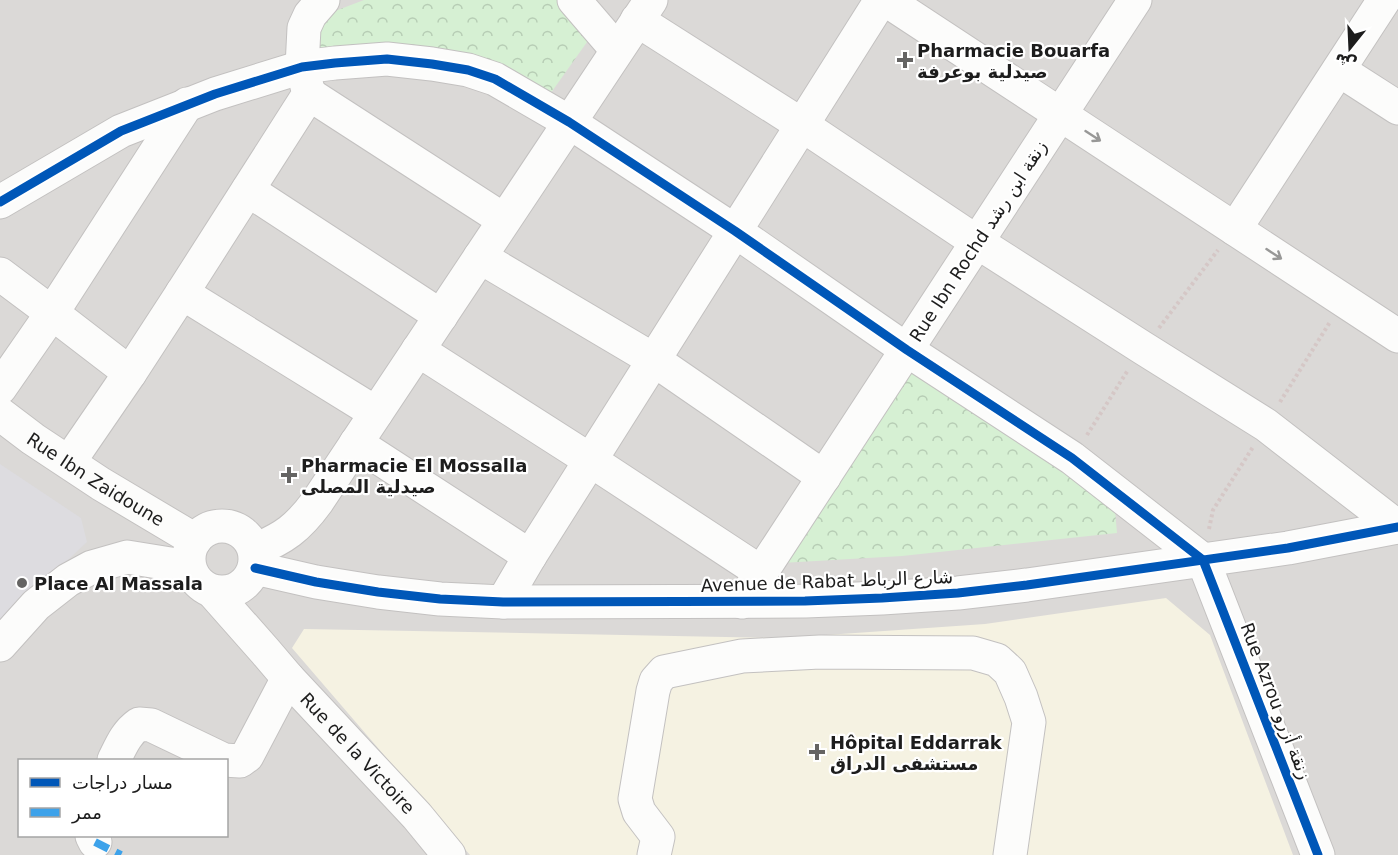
<svg xmlns="http://www.w3.org/2000/svg" width="1398" height="855" font-family="'DejaVu Sans','Noto Naskh Arabic',sans-serif">
  <style>
    .residential { fill: #dbd9d7; fill-rule: evenodd }
    .education { fill: #f5f2e2 }
    .park { fill: url(#park-crowns) }
    .plaza { fill: #dddce0 }
    .lines { fill: none; stroke-linecap: round; stroke-linejoin: round }
    .minor-casing { stroke: #c3c1c0; stroke-width: 35 }
    .path { stroke: #d5c7c6; stroke-width: 4; stroke-dasharray: 3 3; stroke-linecap: butt }
    .minor { stroke: #fcfcfb; stroke-width: 33 }
    .quiet { stroke: #3da2ea; stroke-width: 8; stroke-dasharray: 15 8; stroke-linecap: butt }
    .cycleway-casing { stroke: #fff; stroke-width: 13 }
    .cycleway { stroke: #0057b8; stroke-width: 9 }
    .oneway { stroke: #989897 }
    .poi-dot { fill: #656463; stroke: #fff; stroke-width: 2 }
    .labels { text-anchor: middle; dominant-baseline: central; stroke-width: 4.5; stroke-linejoin: round; paint-order: stroke }
    .poi-label { font-size: 18px; font-weight: bold; fill: #1d1d1d; stroke: #fff; text-anchor: start }
    .street-label { font-size: 18px; fill: #1d1d1d; stroke: #fff }
  </style>
  <defs>
    <pattern id="park-crowns" width="20" height="18" patternUnits="userSpaceOnUse" patternTransform="scale(1.5)"><rect width="20" height="18" fill="#d6f0d3"/><path d="M2 6a3 3 0 1 1 6 0M12 15a3 3 0 1 1 6 0" fill="none" stroke="#b7cdb5"/></pattern>
  </defs>
  <rect width="100%" height="100%" fill="#ece9e6"/>
  <path class="residential" d="M0,0H1398V855H0ZM20,760H226V836H20Z"/>
  <path class="education" d="M1166,598L1210,635L1293,855H470L292,648L304,629L783,638L985,624Z"/>
  <g class="park">
    <path d="M364,0H561L592,35L548,97L315,59L309,21Z"/>
    <path d="M907,348L1113,487L1117,533L902,556L764,564Z"/>
  </g>
  <path class="plaza" d="M0,464L81,518L87,542L0,624Z"/>
  <g class="lines">
    <defs>
      <g id="minor">
        <path d="M574,0L617,50"/>
        <path d="M886,0L1398,336"/>
        <path d="M637,20L802,125L977,242L1143,348L1266,425L1398,527"/>
        <path d="M1339,70L1398,108"/>
        <path d="M309,94L504,220"/>
        <path d="M248,190L441,316"/>
        <path d="M0,202L121,131L215,94L302,67L335,63L387,59L432,64L468,70L495,79L569,122L735,231L907,350L1072,458L1203,560L1318,855"/>
        <path d="M1235,229L1384,0"/>
        <path d="M480,257L654,360L824,477"/>
        <path d="M0,274L52,313L130,373"/>
        <path d="M182,293L376,413"/>
        <path d="M418,350L590,460L762,573"/>
        <path d="M0,388L52,313L187,104"/>
        <path id="s1" d="M0,414L33,439L101,484L195,540"/>
        <path d="M356,443L530,556"/>
        <path d="M69,462L130,373L182,293L309,94L302,67L304,28L310,15L323,0"/>
        <circle cx="222" cy="559" r="33"/>
        <path d="M255,550C284,538 298,528 317,502L651,0"/>
        <path d="M255,568L316,582L378,592L440,599L503,602L805,601L882,598L958,593L1027,585L1288,548L1398,527"/>
        <path id="s2" d="M212,591L265,651L288,678L417,816L449,855"/>
        <path d="M503,602L530,556L881,0"/>
        <path d="M742,602L1135,0"/>
        <path d="M0,645L36,605L68,580L92,567L127,557L189,567"/>
        <path d="M114,760C121,746 126,733 139,724L151,725L224,760L240,761L247,756L288,678"/>
        <path d="M92,836L95,842"/>
        <path d="M654,855L658,837L639,812L635,799L653,691L656,681L664,672L742,656L820,652L973,653L997,660L1010,672L1021,697L1029,722L1010,855"/>
      </g>
    </defs>
    <use href="#minor" class="minor-casing"/>
    <g class="path">
      <path d="M1159,328L1218,250"/>
      <path d="M1280,402L1330,322"/>
      <path d="M1087,435L1128,370"/>
      <path d="M1209,529L1213,510L1253,447"/>
    </g>
    <use href="#minor" class="minor"/>
    <path class="quiet" d="M95,842L121,855"/>
    <defs>
      <g id="cycleway">
        <path d="M0,202L121,131L215,94L302,67L335,63L387,59L432,64L468,70L495,79L569,122L735,231L907,350L1072,458L1203,560L1318,855"/>
        <path d="M255,568L316,582L378,592L440,599L503,602L805,601L882,598L958,593L1027,585L1288,548L1398,527"/>
      </g>
    </defs>
    <use href="#cycleway" class="cycleway-casing"/>
    <use href="#cycleway" class="cycleway"/>
  </g>
  <defs><path id="oneway-shaft" d="M-6 0H5M1.5-3L5.5 0L1.5 3" fill="none" stroke-width="1.6" stroke-linecap="round" stroke-linejoin="round" transform="scale(1.5)"/></defs>
  <g class="oneway">
    <use href="#oneway-shaft" transform="translate(1093 136) rotate(33)"/>
    <use href="#oneway-shaft" transform="translate(1274 254) rotate(33)"/>
  </g>
  <g class="poi-dot">
    <path d="M902 51h6v6h6v6h-6v6h-6v-6h-6v-6h6z"/>
    <path d="M286 466h6v6h6v6h-6v6h-6v-6h-6v-6h6z"/>
    <circle cx="22" cy="583" r="6"/>
    <path d="M814 743h6v6h6v6h-6v6h-6v-6h-6v-6h6z"/>
  </g>
  <g class="labels">
    <g class="poi-label">
      <text x="917" y="50">Pharmacie Bouarfa<tspan x="917" dy="21">صيدلية بوعرفة</tspan></text>
      <text x="301" y="465">Pharmacie El Mossalla<tspan x="301" dy="21">صيدلية المصلى</tspan></text>
      <text x="34" y="583">Place Al Massala</text>
      <text x="830" y="742">Hôpital Eddarrak<tspan x="830" dy="21">مستشفى الدراق</tspan></text>
    </g>
    <g class="street-label">
      <text transform="translate(978 241) rotate(-57)">Rue Ibn Rochd زنقة ابن رشد</text>
      <text stroke="none"><textPath href="#s1" startOffset="116">Rue Ibn Zaidoune</textPath></text>
      <text transform="translate(827 581) rotate(-2)">Avenue de Rabat شارع الرباط</text>
      <text transform="translate(1276 701) rotate(69)">Rue Azrou زنقة أزرو</text>
      <text stroke="none"><textPath href="#s2" startOffset="218">Rue de la Victoire</textPath></text>
    </g>
  </g>
  <rect x="18" y="759" width="210" height="78" fill="#ffffff" stroke="#a5a5a5" stroke-width="1.5"/>
  <rect x="30" y="778" width="30" height="9" fill="#0057b8" stroke="#a5a5a5" stroke-width="1.5"/>
  <text x="72" y="789" font-size="18" fill="#1d1d1d">مسار دراجات</text>
  <rect x="30" y="808" width="30" height="9" fill="#3da2ea" stroke="#a5a5a5" stroke-width="1.5"/>
  <text x="72" y="819" font-size="18" fill="#1d1d1d">ممر</text>
  <g transform="translate(1350 48) rotate(198)" stroke="#ffffff" stroke-width="4.5" paint-order="stroke">
  <path d="M0-4.5L10 22L0 15L-10 22Z" fill="#1d1d1d"/>
  <text y="-9" font-size="16" font-weight="bold" text-anchor="middle" fill="#1d1d1d">ش</text>
  </g>
</svg>
